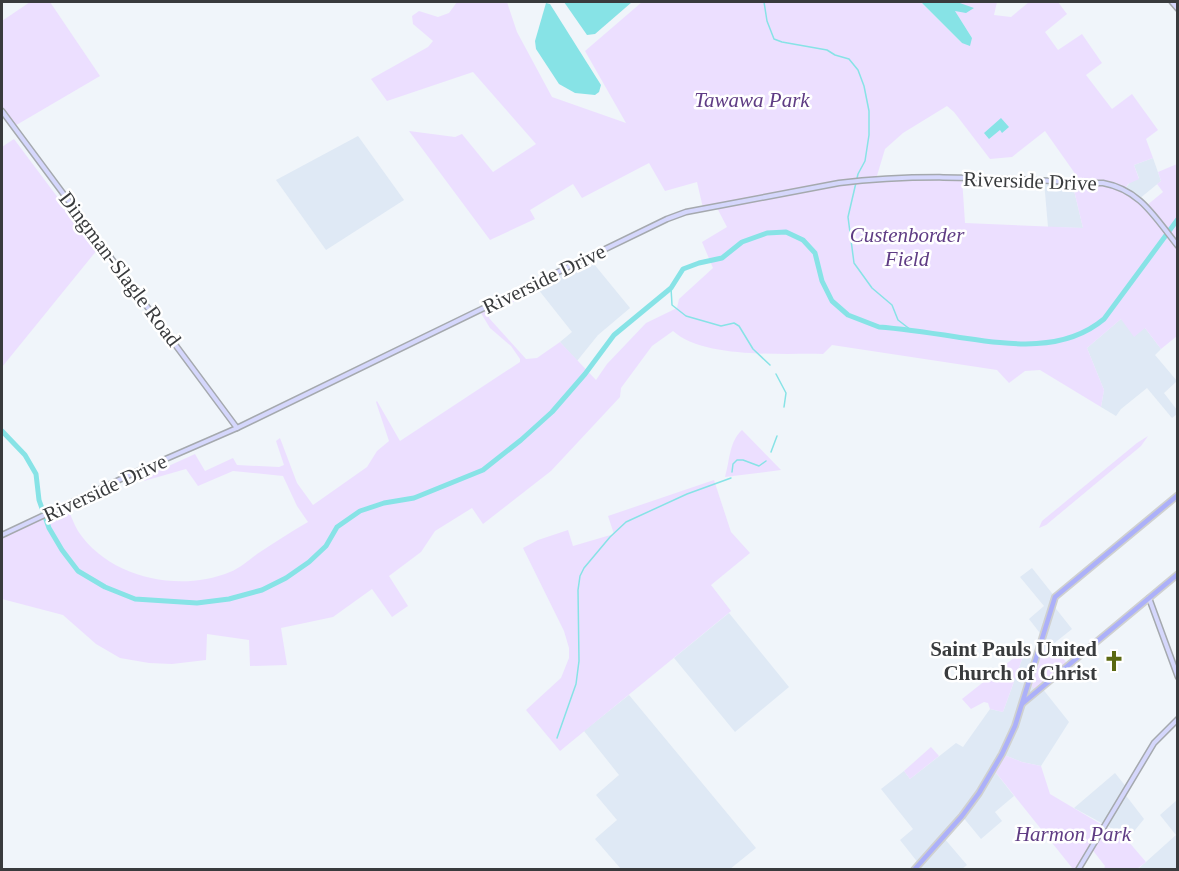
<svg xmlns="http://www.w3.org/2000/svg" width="1179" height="871" font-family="'Times New Roman',serif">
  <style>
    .built { fill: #dfe9f5 }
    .green { fill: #ecdfff; fill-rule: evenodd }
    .water { fill: #87e3e6 }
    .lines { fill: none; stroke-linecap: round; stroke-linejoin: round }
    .stream { stroke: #87e3e6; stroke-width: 1.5 }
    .river { stroke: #87e3e6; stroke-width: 5 }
    .secondary-casing { stroke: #a5a9ae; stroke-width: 7 }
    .primary-casing { stroke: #cfd0d0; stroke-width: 8 }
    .secondary { stroke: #d5d7fc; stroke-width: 4 }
    .primary { stroke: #acb0f9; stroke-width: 4.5 }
    .labels { text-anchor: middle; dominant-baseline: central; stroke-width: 5; stroke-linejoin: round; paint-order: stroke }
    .park-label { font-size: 21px; font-style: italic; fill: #5f3c84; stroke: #fff }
    .street-label { font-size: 21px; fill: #393b3d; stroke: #fff }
    .poi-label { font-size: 21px; font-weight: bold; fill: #393b3d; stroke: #fff; text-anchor: end }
  </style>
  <rect width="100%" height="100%" fill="#f0f5fa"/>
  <g class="built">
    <path d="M358,136L404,200L326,250L276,180Z"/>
    <path d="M1153,158L1161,181L1139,199L1125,189L1131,181L1139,178L1134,165Z"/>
    <path d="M1044,181L1072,182L1083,228L1048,227Z"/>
    <path d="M589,258L630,308L598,335L577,361L560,342L572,332L534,284Z"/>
    <path d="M1121,319L1145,328L1161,349L1155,355L1177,381L1164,393L1177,410V414L1172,418L1147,388L1121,409L1116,416L1101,407L1104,390L1087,348Z"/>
    <path d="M1032,568L1055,597L1053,605L1072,629L1038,656L1043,637L1029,619L1044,606L1020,577Z"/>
    <path d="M729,613L789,687L735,732L674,658Z"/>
    <path d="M1025,651L1035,664L1042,688L1069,722L1041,766L1022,762L1002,754L993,769L1014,796L995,812L1002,821L981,839L962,816L944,838L967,865L962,869H914L919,864L900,840L913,829L881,789L904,771L910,779L956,743L963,747L990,709L1003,712Z"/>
    <path d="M629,695L756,848L730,869H621L595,839L617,820L596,795L619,775L584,731Z"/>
    <path d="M1115,773L1127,788L1124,793L1144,819L1127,840L1122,834L1074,808Z"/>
    <path d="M1177,800V869L1137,870L1176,835L1160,815Z"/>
  </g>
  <g class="green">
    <path d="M30,2H50L100,76L13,127L2,111V21Z"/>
    <path d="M457,2H507L517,32L552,97L626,123L585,51L642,2H921L962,43L972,38L954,10L964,6L957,2H997L994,15L1011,17L1029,2H1058L1067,14L1045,32L1058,50L1082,34L1102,63L1086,75L1112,109L1132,94L1158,130L1146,139L1153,158L1134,165L1139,179L1128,184L1125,189L1146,206L1163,192L1157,184L1161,181L1158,172L1177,164V336L1161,349L1145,328L1134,337L1121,319L1087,348L1104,390L1101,407L1040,370L1025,371L1009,383L997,370L832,345L823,354C781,353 704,359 673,331L652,346L621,388L620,397L551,471L483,524L472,508L435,531L421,552L389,576L408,606L392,617L372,589L333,617L281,628L287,665L250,666L249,640L207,634L206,660L172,664L149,663L120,658L96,644L63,615L2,599V535L66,506C71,514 73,523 78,531C109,578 179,593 230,572C240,568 249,560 257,554C274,543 290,532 308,522L297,506L283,476L233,471L198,486L186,469L144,481L142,478L195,454L205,471L233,458L237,465L279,467L284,465L276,441L280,438L297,483L313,505L367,467L377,451L389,441L376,402L377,401L400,441L520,362V359L511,346L490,328L479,310L520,291L525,297L488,313L489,318L526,359L537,358L560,342L596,380L607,364L646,323L677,308L679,299L713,268L702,242L727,227L716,206L703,208L697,182L665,191L649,163L582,198L573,184L530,210L535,219L490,240L409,131L455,137L462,134L493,172L536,144L473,72L387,101L371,79L428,47L433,41L413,24L412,16L419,11L438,17L449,13ZM947,106L954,112L990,159L1012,157L1045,131L1081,182H1072L1083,228L965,223L962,178L876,179L885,149L903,133Z"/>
    <path d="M14,139L97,250L2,367V147Z"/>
    <path d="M742,430L781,470L725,477C730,460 729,442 742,430Z"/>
    <path d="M1148,436L1141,446L1046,525L1039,528L1042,521L1137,443Z"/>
    <path d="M714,480L731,532L750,553L711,585L731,611L560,751L526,710L561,678L569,658V648L564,631L523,548L538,540L568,530L573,546L614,534L608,516Z"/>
    <path d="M1052,644L1069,666L1036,690L1031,686C1031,666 1037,656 1052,644Z"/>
    <path d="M1025,651L1003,712L990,709L988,703L984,702L971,709L962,699L1015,657Z"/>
    <path d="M931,747L939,756L910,779L904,771Z"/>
    <path d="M1002,754L1022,762L1041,766L1050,794L1104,826L1122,834L1146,862L1137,869H1104L1105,866L1091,848L1078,869H1073L993,769Z"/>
  </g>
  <g class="water">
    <path d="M564,2H632L595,34L587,35Z"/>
    <path d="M921,2H957L974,8L966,13L955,11L972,38L970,46L962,43Z"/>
    <path d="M546,3L550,4L601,85L599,92L595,95L575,93L559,84L536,49L535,41Z"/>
    <path d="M1001,118L1009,127L1002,133L1000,130L989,139L984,133Z"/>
  </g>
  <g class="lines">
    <g class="stream">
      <path d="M764,2L767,21L774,39L782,42L827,50L835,55L849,59L858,70L864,86L869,111V135L865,161L858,174L848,217L854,263L872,288L892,305L898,320L911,330"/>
      <path d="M671,288L672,305L686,316L721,326L734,323L739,326L753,349L770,365"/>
      <path d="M776,374L786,393L784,407"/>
      <path d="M771,452L777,436"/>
      <path d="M732,472L733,464L737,460H743L759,466L766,461"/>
      <path d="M557,738L576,684L579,661L578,590L580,576L584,568L610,537L626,522L687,494L731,478"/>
    </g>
    <path class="river" d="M2,431L25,455L36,474L39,500L49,528L62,550L78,571L105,587L135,599L197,603L229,599L262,590L286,578L309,562L326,546L337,527L360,511L384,503L414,498L483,470L521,440L552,412L585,374L614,335L671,288L683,269L699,263L722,258L742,242L767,233L786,232L803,240L815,253L822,281L832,301L848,315L879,327C905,329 931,333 957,337C1006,344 1062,354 1104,319L1178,219"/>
    <defs>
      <g id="secondary">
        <path d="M1172,2L1178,9"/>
        <path d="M2,111L237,428"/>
        <path d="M2,535L138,471L237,428L667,219L686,212L839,183C926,172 1015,180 1103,183C1141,190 1155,218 1178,246"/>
        <path d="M1149,598L1178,677"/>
        <path d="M1078,870L1154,743L1178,719"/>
      </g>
      <g id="primary">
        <path d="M1023,703L1178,574"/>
        <path d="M914,870L962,816L979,793L1002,754L1015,726L1055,597L1178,495"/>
      </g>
    </defs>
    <use href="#secondary" class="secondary-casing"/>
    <use href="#primary" class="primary-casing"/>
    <use href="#secondary" class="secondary"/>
    <use href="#primary" class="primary"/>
  </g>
  <defs>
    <symbol id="church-bare" viewBox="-9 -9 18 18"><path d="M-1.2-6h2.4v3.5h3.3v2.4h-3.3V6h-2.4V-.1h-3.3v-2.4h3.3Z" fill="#5b6911" stroke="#fff" stroke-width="2.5" paint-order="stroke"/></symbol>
  </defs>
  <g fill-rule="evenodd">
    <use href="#church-bare" x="1099" y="646" width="30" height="30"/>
  </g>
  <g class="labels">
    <g class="park-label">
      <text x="752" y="100">Tawawa Park</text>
      <text x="907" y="235">Custenborder<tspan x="907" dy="24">Field</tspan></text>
      <text x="1073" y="834">Harmon Park</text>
    </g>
    <g class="street-label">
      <text transform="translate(1030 181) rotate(2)">Riverside Drive</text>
      <text transform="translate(120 269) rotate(53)">Dingman-Slagle Road</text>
      <text transform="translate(544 279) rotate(-26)">Riverside Drive</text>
      <text transform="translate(105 488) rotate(-25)">Riverside Drive</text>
    </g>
    <g class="poi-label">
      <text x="1097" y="649">Saint Pauls United<tspan x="1097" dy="24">Church of Christ</tspan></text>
    </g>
  </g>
  <rect width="1179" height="871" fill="none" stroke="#393b3d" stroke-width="6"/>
</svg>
